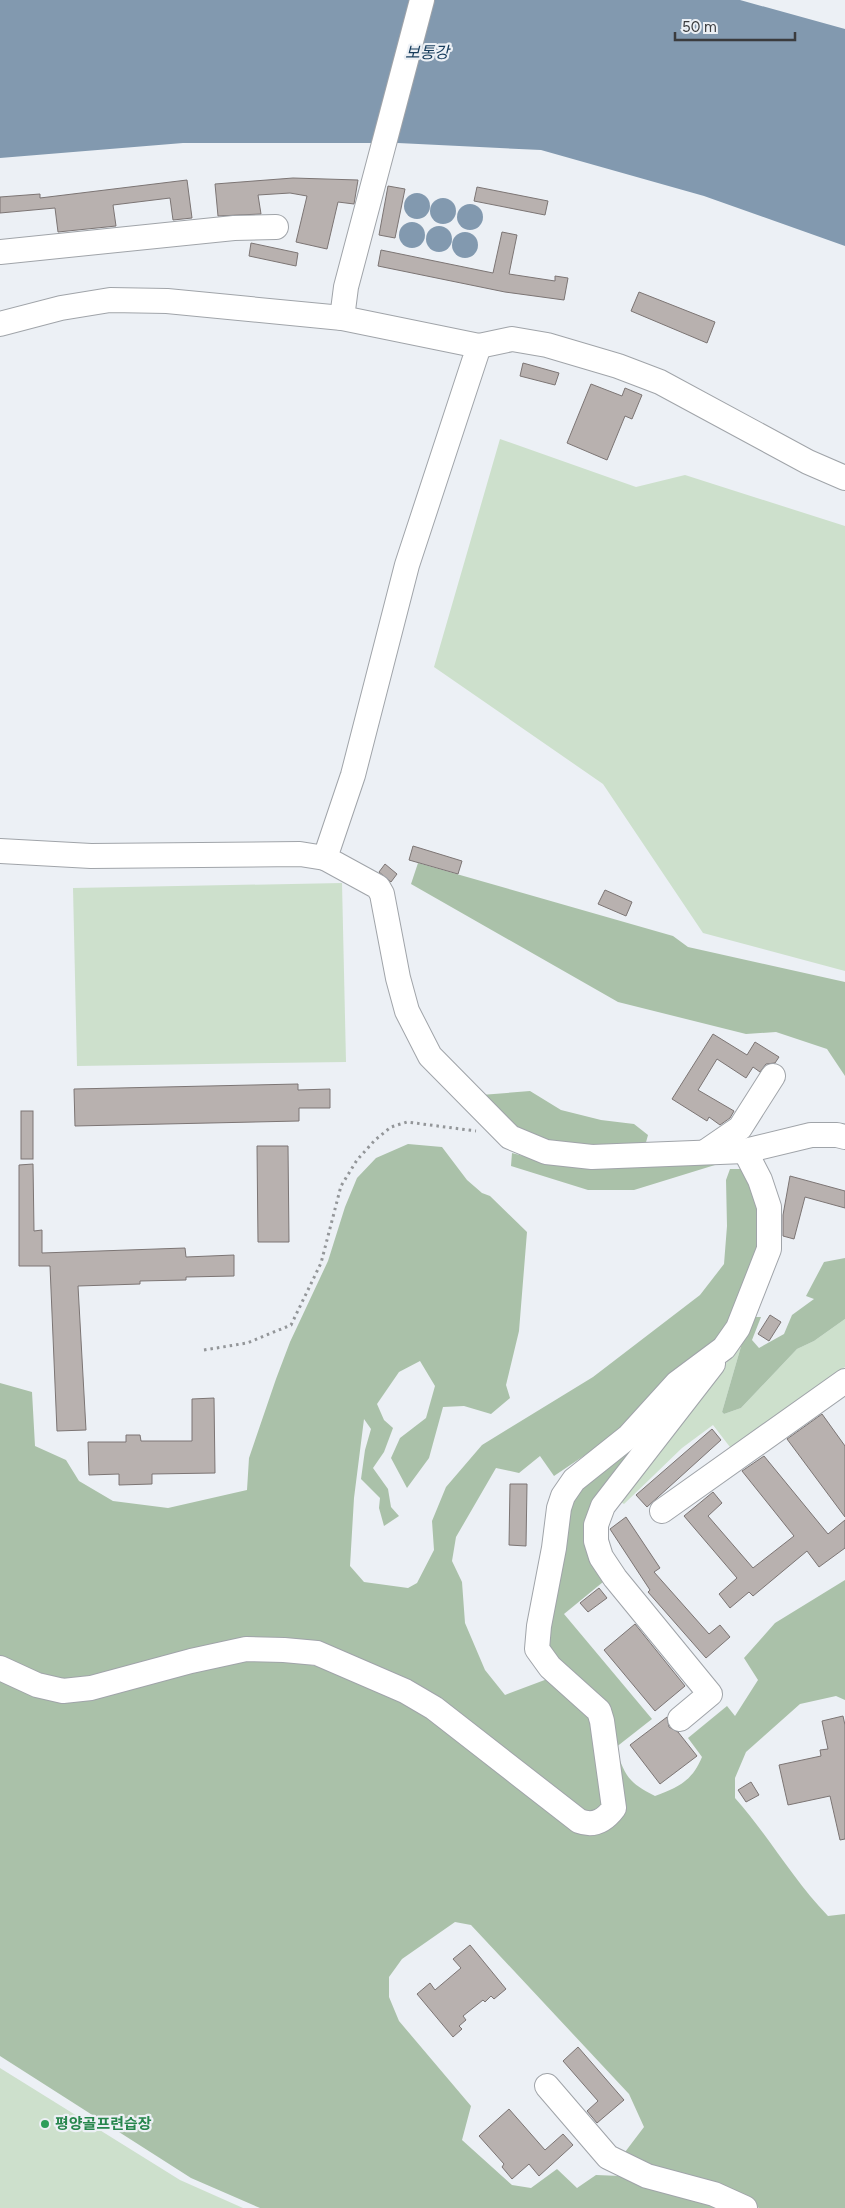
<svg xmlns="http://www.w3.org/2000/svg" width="845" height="2208" font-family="Figtree,'Noto Sans KR',sans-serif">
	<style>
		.green { fill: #cde0cc }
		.forest { fill: #aac1a9 }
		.water { fill: #8299af }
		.building { fill: #b8b1af; stroke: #7c7574 }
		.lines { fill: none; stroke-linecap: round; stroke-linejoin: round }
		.minor-casing { stroke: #a0a4a9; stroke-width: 26 }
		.path { stroke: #939699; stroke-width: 3; stroke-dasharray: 2.5 4; stroke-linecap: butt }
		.minor { stroke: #fff; stroke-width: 24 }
		.leisure-dot { fill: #2e9e5b; stroke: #ecf0f5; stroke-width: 2 }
		.labels { text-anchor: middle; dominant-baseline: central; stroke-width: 4.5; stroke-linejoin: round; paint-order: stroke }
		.leisure-label { font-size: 15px; font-weight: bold; fill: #27864d; stroke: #ecf0f5; text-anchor: start }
		.water-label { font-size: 16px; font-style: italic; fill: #153b5b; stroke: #ecf0f5 }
	</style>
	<rect width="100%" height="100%" fill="#ecf0f5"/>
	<g class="green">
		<polygon points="500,439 636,487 685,475 845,526 845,971 703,933 603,784 434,667"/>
		<polygon points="342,883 346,1062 77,1066 73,888"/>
		<polygon points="845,1319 845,1367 733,1451 713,1425 682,1448 624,1504 618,1500 742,1343 722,1412 724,1414 741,1408 797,1349 814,1341"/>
		<polygon points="0,2068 180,2180 243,2208 0,2208"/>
	</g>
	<g class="forest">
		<polygon points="418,863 673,936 688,947 845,982 845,1076 827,1049 776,1032 746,1034 618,1002 411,884"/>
		<polygon points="530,1091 561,1110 601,1120 634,1124 648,1135 645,1146 590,1148 547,1141 514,1129 481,1095"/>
		<polygon points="408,1144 442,1147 467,1180 482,1193 490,1196 527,1232 519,1331 506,1385 510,1398 491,1414 464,1406 443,1407 429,1458 407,1488 391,1458 400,1438 426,1418 435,1386 420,1361 399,1372 377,1404 384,1420 393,1428 384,1452 373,1468 388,1489 391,1507 399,1516 384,1526 379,1508 380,1498 361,1479 365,1450 371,1429 364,1419 354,1498 350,1566 364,1582 408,1588 417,1583 434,1550 432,1521 446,1487 482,1445 593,1377 700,1295 724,1264 727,1226 726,1180 730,1169 742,1169 764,1208 763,1250 731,1331 635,1416 594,1449 554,1476 540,1456 519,1473 496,1468 456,1537 452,1561 462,1582 465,1623 485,1670 505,1695 550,1678 595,1711 611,1805 597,1820 316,1645 71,1684 36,1676 0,1657 0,1383 32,1392 35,1446 66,1460 79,1481 113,1501 168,1508 247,1490 249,1458 276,1379 290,1342 328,1261 345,1207 357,1178 376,1158"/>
		<polygon points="512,1153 531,1158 708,1162 715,1165 634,1190 588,1190 511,1166"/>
		<polygon points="845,1258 845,1319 814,1341 797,1349 741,1408 724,1414 722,1412 742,1343 752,1317 761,1317 752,1340 759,1348 784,1334 792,1315 814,1299 806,1296 824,1262"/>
		<path d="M656,1410C647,1428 638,1454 627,1469C619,1479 605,1484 597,1494C580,1514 595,1560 603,1582L564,1614L652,1719L615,1748C626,1776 627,1782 655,1796C679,1787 692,1781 702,1757L688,1738L727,1706L735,1716L758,1680L744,1658L775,1623L845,1580V1700L836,1696L800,1704L746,1752L735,1778V1798C768,1835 793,1880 828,1916L845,1914V2208H759L742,2196L622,2156L644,2127L629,2094L471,1925L455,1922L402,1959L389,1977V1997L399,2021L471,2106L462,2140L512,2185L531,2188L557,2169L577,2188L596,2175L621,2176L728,2208H260L191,2178L0,2056V1677L39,1695L249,1657L284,1660L321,1667L404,1699L598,1827L613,1742L546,1645L570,1498Z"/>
	</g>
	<g class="water">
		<polygon points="0,0 740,0 845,29 845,246 704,196 541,150 398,143 183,143 0,158"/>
		<circle cx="417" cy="206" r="13"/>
		<circle cx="443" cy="211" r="13"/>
		<circle cx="470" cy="217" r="13"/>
		<circle cx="412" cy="235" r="13"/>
		<circle cx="439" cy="239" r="13"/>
		<circle cx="465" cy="245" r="13"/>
	</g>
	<g class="building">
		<polygon points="293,178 358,180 354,204 338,202 327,249 296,242 307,196 290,193 258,195 261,214 218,216 215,184"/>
		<polygon points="187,180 192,218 173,220 170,198 113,205 116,226 58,232 55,208 0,213 0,197 40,194 40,198"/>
		<polygon points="388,186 405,189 395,238 379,235"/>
		<polygon points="477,187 548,201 545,215 474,201"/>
		<polygon points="502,232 517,235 509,274 555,281 555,276 568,278 564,300 505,292 378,266 381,250 493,273"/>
		<polygon points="251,243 298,253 296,266 249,256"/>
		<polygon points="639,292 715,322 707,343 631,311"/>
		<polygon points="523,363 559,373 555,385 520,376"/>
		<polygon points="591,384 622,396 625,388 642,395 632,419 625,416 607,460 567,443"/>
		<polygon points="413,846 462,861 458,874 409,860"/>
		<polygon points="385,864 397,874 391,882 379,872"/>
		<polygon points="605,890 632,902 626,916 598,904"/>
		<polygon points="713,1034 747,1055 755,1042 779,1057 775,1063 766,1064 760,1072 753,1067 746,1078 717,1059 698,1090 734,1111 730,1118 720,1125 709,1117 707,1121 672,1099"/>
		<polygon points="298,1084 298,1090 330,1089 330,1108 299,1108 299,1121 75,1126 74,1089"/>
		<rect x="21" y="1111" width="12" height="48"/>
		<polygon points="257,1146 288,1146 289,1242 258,1242"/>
		<polygon points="33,1164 34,1231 42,1230 42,1253 185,1248 186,1257 234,1255 234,1276 186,1277 186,1280 140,1281 140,1284 78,1286 86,1430 57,1431 50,1266 19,1266 19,1165"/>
		<polygon points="790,1176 845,1191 845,1208 805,1197 794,1239 783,1236 783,1215"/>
		<polygon points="770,1315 781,1322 769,1341 758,1334"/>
		<polygon points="214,1398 215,1473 152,1474 152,1484 119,1485 119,1474 89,1475 88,1442 126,1442 126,1435 140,1435 141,1441 192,1441 192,1399"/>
		<polygon points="822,1414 845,1446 845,1517 787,1439"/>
		<polygon points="712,1429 721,1440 647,1507 636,1495"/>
		<polygon points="764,1456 828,1534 845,1520 845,1548 819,1567 807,1551 753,1596 749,1592 730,1608 719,1594 737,1578 684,1516 713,1492 722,1503 708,1516 753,1568 794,1536 742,1471"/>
		<polygon points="510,1484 527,1484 526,1546 509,1545"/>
		<polygon points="626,1517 660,1568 654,1572 709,1634 720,1625 730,1637 706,1658 648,1592 650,1590 610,1529"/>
		<polygon points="599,1588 607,1598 588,1612 580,1603"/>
		<polygon points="635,1624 685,1686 655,1711 604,1650"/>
		<polygon points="843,1716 845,1725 845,1839 840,1840 830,1796 788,1805 779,1765 821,1756 820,1750 828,1749 822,1721"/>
		<polygon points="667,1717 669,1727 678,1732 697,1756 660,1784 630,1745"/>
		<polygon points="751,1782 759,1795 746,1802 738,1790"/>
		<polygon points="470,1945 506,1989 494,1999 491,1996 485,2002 483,2000 463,2016 466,2020 459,2026 462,2029 453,2037 417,1994 430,1983 435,1990 461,1968 453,1959"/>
		<polygon points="578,2047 624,2100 597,2123 587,2111 598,2101 563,2061"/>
		<polygon points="509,2109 545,2150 563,2134 573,2145 539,2176 529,2164 512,2179 502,2167 504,2164 479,2136"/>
	</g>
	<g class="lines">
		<defs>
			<g id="minor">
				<polyline points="422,0 346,287 342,318 479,346 407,565 353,775 325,858 378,887 382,894 398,978 407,1011 430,1056 510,1137 546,1152 592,1157 745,1151 811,1135 837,1135 845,1137"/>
				<polyline points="0,252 234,228 276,227"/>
				<polyline points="0,324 61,308 110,300 167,301 342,318"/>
				<polyline points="479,346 512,339 547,345 618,366 660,382 808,462 845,478"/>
				<polyline points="0,851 91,856 300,854 325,858"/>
				<polyline points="705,1152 740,1128 773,1076"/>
				<polyline points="662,1511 845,1381"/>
				<path d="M0,1668L37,1685L63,1691L91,1688L191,1661L246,1649L284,1650L317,1653L405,1691L434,1708L579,1821C595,1827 605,1820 614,1808L602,1721L599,1711L550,1667L537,1649L539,1626L554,1548L559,1508L563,1496L574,1480L628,1437L677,1383L724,1348L738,1328L769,1249V1207L760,1180L745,1151"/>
				<polyline points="680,1719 710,1694 615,1578 601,1557 596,1541 596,1525 603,1506 713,1364"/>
				<polyline points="547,2086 608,2157 647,2176 714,2194 745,2208"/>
			</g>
		</defs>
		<use href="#minor" class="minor-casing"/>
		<polyline class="path" points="204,1350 247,1343 291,1325 321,1263 341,1186 357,1160 375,1140 391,1127 407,1122 476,1131"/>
		<use href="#minor" class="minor"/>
	</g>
	<circle class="leisure-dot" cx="45" cy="2124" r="5"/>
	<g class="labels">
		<g class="leisure-label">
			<text x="55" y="2124">평양골프련습장</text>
		</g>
		<g class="water-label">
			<text x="427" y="52">보통강</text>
		</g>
	</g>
	<path d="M675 32v8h120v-8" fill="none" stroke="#3a3b3d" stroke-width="2.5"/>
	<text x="682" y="32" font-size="15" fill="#3a3b3d" stroke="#ecf0f5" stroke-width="4" paint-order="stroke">50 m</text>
</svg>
